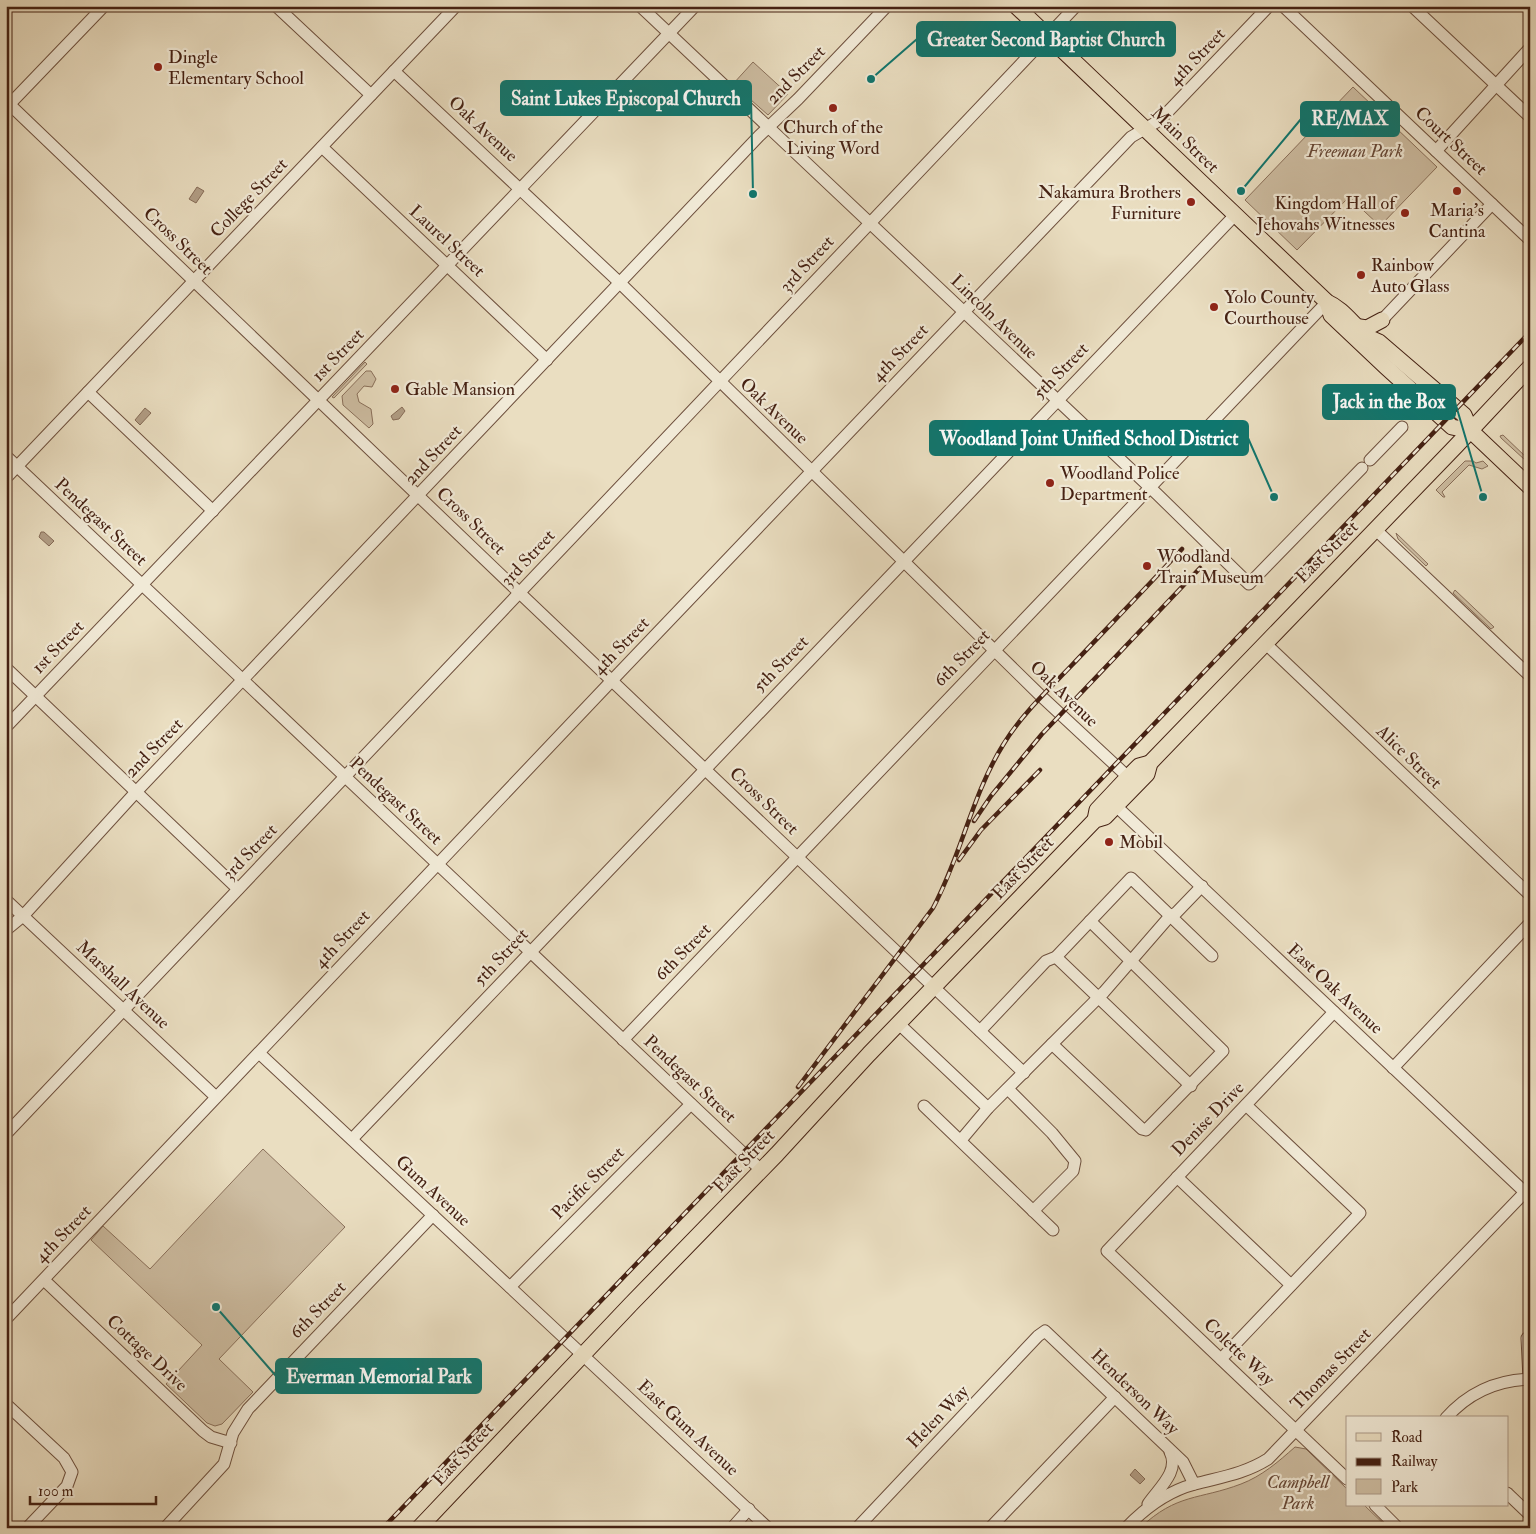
<svg xmlns="http://www.w3.org/2000/svg" width="1536" height="1534" font-family="'IM FELL Double Pica',serif">
	<style>
		.green { fill: #cebea3; stroke: #8a705b }
		.water { fill: #b29e86; stroke: #866c58 }
		.lines { fill: none; stroke-linecap: round; stroke-linejoin: round }
		.minor-casing { stroke: #6e503e; stroke-width: 13 }
		.major-casing { stroke: #452113; stroke-width: 17 }
		.minor { stroke: #f1ead7; stroke-width: 11 }
		.major { stroke: #eadec1; stroke-width: 15 }
		.rail-casing { stroke: #452113; stroke-width: 4.5 }
		.rail { stroke: #f1ead7; stroke-width: 2.5; stroke-dasharray: 8; stroke-linecap: butt }
		.poi-dot { fill: #8f2418; stroke: #f1ead7; stroke-width: 2 }
		.labels { text-anchor: middle; dominant-baseline: central; stroke-width: 4.5; stroke-linejoin: round; paint-order: stroke }
		.poi-label { font-size: 18px; fill: #452113; stroke: #f1ead7; text-anchor: start }
		.street-label { font-size: 18px; fill: #452113; stroke: #f1ead7 }
		.park-label { font-size: 18px; font-style: italic; fill: #674837; stroke: #f1ead7 }
		.leader { fill: none; stroke: #0f766e; stroke-width: 2 }
		.callout-dot { fill: #0f766e; stroke: #f1ead7; stroke-width: 2 }
		.callout { fill: #0f766e; stroke: #0f766e; stroke-width: 2 }
		.callout-label { font-size: 19px; text-anchor: middle; font-weight: bold; fill: #fff }
	</style>
	<rect width="100%" height="100%" fill="#eadec1"/>
	<filter id="stains"><feTurbulence type="fractalNoise" baseFrequency=".004" numOctaves="4"/><feColorMatrix values="0 0 0 0 .2 0 0 0 0 .09 0 0 0 0 .02 0 0 0 .5 -.17"/></filter>
	<radialGradient id="worn" r=".72"><stop offset=".6" stop-color="#630" stop-opacity="0"/><stop offset="1" stop-color="#630" stop-opacity=".3"/></radialGradient>
	<g class="green">
		<polygon points="753,62 788,94 768,115 733,84"/>
		<polygon points="1353,87 1437,167 1380,226 1349,197 1297,250 1245,200"/>
		<polygon points="365,362 367,364 334,398 332,397"/>
		<polygon points="366,371 371,371 376,379 372,387 364,386 357,394 359,402 371,409 373,424 369,428 343,405 342,396"/>
		<polygon points="1503,435 1527,458 1525,460 1501,438 1500,436"/>
		<polygon points="1465,461 1473,461 1476,463 1483,461 1488,466 1482,469 1469,465 1442,492 1445,497 1443,497 1436,490"/>
		<polygon points="1396,533 1428,564 1426,566 1398,539"/>
		<polygon points="1455,590 1494,627 1491,629 1453,593"/>
		<polygon points="263,1149 345,1227 219,1359 253,1392 222,1424 215,1426 207,1423 166,1384 202,1345 91,1240 103,1226 150,1269"/>
		<path d="M1295,1447L1306,1449L1347,1489V1505H1364L1388,1528H1140C1177,1493 1199,1500 1241,1484C1262,1476 1278,1462 1295,1447Z"/>
	</g>
	<g class="water">
		<polygon points="197,187 204,191 196,203 189,199"/>
		<polygon points="402,407 405,411 399,419 393,420 391,416"/>
		<polygon points="145,408 151,413 140,425 135,420"/>
		<polygon points="41,532 44,532 54,541 49,546 39,537"/>
		<polygon points="1135,1469 1145,1479 1140,1484 1130,1475"/>
	</g>
	<g class="lines">
		<defs>
			<g id="minor">
				<polyline points="276,6 371,95"/>
				<polyline points="640,6 1158,495 1249,584 1362,468"/>
				<polyline points="1283,6 1530,240"/>
				<polyline points="1412,6 1530,117"/>
				<polyline points="1529,6 1530,7"/>
				<polyline points="394,71 620,283 1042,697 1128,777"/>
				<polyline points="6,101 526,599 1024,1073"/>
				<polyline points="6,108 104,6"/>
				<polyline points="322,147 547,360"/>
				<polyline points="1436,151 1530,48"/>
				<polyline points="1382,320 1492,204"/>
				<polyline points="88,392 213,511"/>
				<polyline points="6,456 761,1170"/>
				<polyline points="1370,460 1402,427"/>
				<polyline points="6,478 456,6"/>
				<polyline points="1376,530 1530,676"/>
				<polyline points="1265,643 1530,895"/>
				<polyline points="6,668 238,889"/>
				<polyline points="6,727 695,6"/>
				<polyline points="1116,806 1530,1197"/>
				<polyline points="6,900 216,1097"/>
				<polyline points="6,930 23,916 136,792 759,136 798,99 887,6"/>
				<polyline points="1056,957 1191,1086"/>
				<polyline points="1334,1012 1107,1251 1347,1479"/>
				<polyline points="899,1024 988,1108"/>
				<polyline points="980,1031 1046,961 1056,957 1131,878 1212,956"/>
				<polyline points="623,1040 1327,302"/>
				<polyline points="1052,1044 1142,1129 1146,1130 1223,1051 1090,921"/>
				<polyline points="259,1053 768,1528"/>
				<polyline points="1393,1068 1530,923"/>
				<polyline points="1008,1089 1052,1133 1075,1161 1073,1171 1033,1211"/>
				<polyline points="924,1106 1053,1230"/>
				<polyline points="6,1134 1076,6"/>
				<polyline points="352,1139 1236,214"/>
				<polyline points="961,1140 988,1108 1104,992 1170,916 1176,913 1202,886"/>
				<polyline points="1177,1177 1291,1285"/>
				<polyline points="44,1280 203,1431 211,1437 231,1443"/>
				<polyline points="510,1287 691,1104"/>
				<polyline points="6,1319 620,672 1131,137 1160,120 1269,6"/>
				<polyline points="1527,1338 1529,1379"/>
				<polyline points="1221,1359 1360,1213 1246,1105"/>
				<polyline points="6,1404 64,1458 72,1472 67,1486 27,1528"/>
				<path d="M1446,1418C1468,1393 1497,1380 1530,1379"/>
				<polyline points="1507,1493 1530,1515"/>
				<path d="M1148,1504C1159,1488 1180,1471 1170,1452"/>
				<polyline points="1375,1505 1398,1528"/>
				<polyline points="165,1528 224,1464 233,1433 248,1409 433,1215"/>
				<polyline points="732,1528 749,1509"/>
				<polyline points="857,1528 1038,1336 1045,1331 1183,1462 1194,1484"/>
				<polyline points="990,1528 1115,1397"/>
				<path d="M1126,1528C1145,1508 1168,1491 1195,1484C1221,1477 1244,1474 1268,1459L1529,1188"/>
			</g>
			<g id="major">
				<path d="M1016,6L1327,302C1348,311 1359,336 1379,342L1464,415L1471,431L1530,487"/>
				<polyline points="1327,302 1331,315 1386,367 1452,427 1471,431"/>
				<polyline points="1360,327 1367,328 1382,320"/>
				<polyline points="1095,820 1097,810 1128,777 1139,766 1150,763"/>
				<polyline points="419,1528 631,1304 777,1154 869,1054 1095,820 1105,817 1147,774 1150,763 1456,446 1530,367"/>
			</g>
		</defs>
		<use href="#minor" class="minor-casing"/>
		<use href="#major" class="major-casing"/>
		<use href="#minor" class="minor"/>
		<use href="#major" class="major"/>
		<defs>
			<g id="rail">
				<polyline points="974,821 991,796 1042,734 1200,568"/>
				<polyline points="959,860 981,830 1040,770"/>
				<path d="M798,1087L933,908C961,856 972,795 1003,745C1021,715 1048,690 1072,665C1109,626 1146,588 1182,549"/>
				<polyline points="383,1528 1530,332"/>
			</g>
		</defs>
		<use href="#rail" class="rail-casing"/>
		<use href="#rail" class="rail"/>
	</g>
	<g class="poi-dot">
		<circle cx="158" cy="67" r="5"/>
		<circle cx="833" cy="108" r="5"/>
		<circle cx="1457" cy="191" r="5"/>
		<circle cx="1191" cy="202" r="5"/>
		<circle cx="1405" cy="213" r="5"/>
		<circle cx="1361" cy="275" r="5"/>
		<circle cx="1214" cy="307" r="5"/>
		<circle cx="395" cy="389" r="5"/>
		<circle cx="1050" cy="483" r="5"/>
		<circle cx="1147" cy="566" r="5"/>
		<circle cx="1109" cy="842" r="5"/>
	</g>
	<g class="labels">
		<g class="poi-label">
			<text x="168" y="57">Dingle<tspan x="168" dy="21">Elementary School</tspan></text>
			<text x="833" y="127" text-anchor="middle">Church of the<tspan x="833" dy="21">Living Word</tspan></text>
			<text x="1181" y="192" text-anchor="end">Nakamura Brothers<tspan x="1181" dy="21">Furniture</tspan></text>
			<text x="1395" y="203" text-anchor="end">Kingdom Hall of<tspan x="1395" dy="21">Jehovahs Witnesses</tspan></text>
			<text x="1457" y="210" text-anchor="middle">Maria's<tspan x="1457" dy="21">Cantina</tspan></text>
			<text x="1371" y="265">Rainbow<tspan x="1371" dy="21">Auto Glass</tspan></text>
			<text x="1224" y="297">Yolo County<tspan x="1224" dy="21">Courthouse</tspan></text>
			<text x="405" y="389">Gable Mansion</text>
			<text x="1060" y="473">Woodland Police<tspan x="1060" dy="21">Department</tspan></text>
			<text x="1157" y="556">Woodland<tspan x="1157" dy="21">Train Museum</tspan></text>
			<text x="1119" y="842">Mobil</text>
		</g>
		<g class="street-label">
			<text transform="translate(1197 57) rotate(-46)">4th Street</text>
			<text transform="translate(796 75) rotate(-45)">2nd Street</text>
			<text transform="translate(483 129) rotate(43)">Oak Avenue</text>
			<text transform="translate(1185 140) rotate(44)">Main Street</text>
			<text transform="translate(1451 141) rotate(43)">Court Street</text>
			<text transform="translate(249 198) rotate(-46)">College Street</text>
			<text transform="translate(178 241) rotate(44)">Cross Street</text>
			<text transform="translate(447 241) rotate(43)">Laurel Street</text>
			<text transform="translate(807 264) rotate(-47)">3rd Street</text>
			<text transform="translate(994 317) rotate(44)">Lincoln Avenue</text>
			<text transform="translate(900 353) rotate(-46)">4th Street</text>
			<text transform="translate(338 355) rotate(-46)">1st Street</text>
			<text transform="translate(1061 371) rotate(-46)">5th Street</text>
			<text transform="translate(774 411) rotate(44)">Oak Avenue</text>
			<text transform="translate(433 455) rotate(-47)">2nd Street</text>
			<text transform="translate(471 521) rotate(44)">Cross Street</text>
			<text transform="translate(101 522) rotate(43)">Pendegast Street</text>
			<text transform="translate(1327 552) rotate(-45)">East Street</text>
			<text transform="translate(528 558) rotate(-47)">3rd Street</text>
			<text transform="translate(621 646) rotate(-46)">4th Street</text>
			<text transform="translate(58 647) rotate(-46)">1st Street</text>
			<text transform="translate(962 658) rotate(-46)">6th Street</text>
			<text transform="translate(781 664) rotate(-46)">5th Street</text>
			<text transform="translate(1064 694) rotate(44)">Oak Avenue</text>
			<text transform="translate(154 748) rotate(-46)">2nd Street</text>
			<text transform="translate(1409 757) rotate(44)">Alice Street</text>
			<text transform="translate(396 801) rotate(43)">Pendegast Street</text>
			<text transform="translate(764 801) rotate(44)">Cross Street</text>
			<text transform="translate(250 852) rotate(-46)">3rd Street</text>
			<text transform="translate(1023 868) rotate(-46)">East Street</text>
			<text transform="translate(342 939) rotate(-47)">4th Street</text>
			<text transform="translate(683 952) rotate(-46)">6th Street</text>
			<text transform="translate(501 957) rotate(-47)">5th Street</text>
			<text transform="translate(123 985) rotate(43)">Marshall Avenue</text>
			<text transform="translate(1335 989) rotate(43)">East Oak Avenue</text>
			<text transform="translate(690 1079) rotate(43)">Pendegast Street</text>
			<text transform="translate(1208 1119) rotate(-46)">Denise Drive</text>
			<text transform="translate(744 1161) rotate(-46)">East Street</text>
			<text transform="translate(588 1183) rotate(-45)">Pacific Street</text>
			<text transform="translate(433 1191) rotate(43)">Gum Avenue</text>
			<text transform="translate(63 1234) rotate(-46)">4th Street</text>
			<text transform="translate(318 1310) rotate(-46)">6th Street</text>
			<text transform="translate(1239 1352) rotate(43)">Colette Way</text>
			<text transform="translate(147 1353) rotate(43)">Cottage Drive</text>
			<text transform="translate(1331 1369) rotate(-46)">Thomas Street</text>
			<text transform="translate(1135 1392) rotate(44)">Henderson Way</text>
			<text transform="translate(938 1417) rotate(-46)">Helen Way</text>
			<text transform="translate(688 1428) rotate(43)">East Gum Avenue</text>
			<text transform="translate(463 1454) rotate(-47)">East Street</text>
		</g>
		<g class="park-label">
			<text x="1355" y="151">Freeman Park</text>
			<text x="1298" y="1482">Campbell<tspan x="1298" dy="21">Park</tspan></text>
		</g>
	</g>
	<path class="leader" d="M871 79L917 39M753 194L751 98M1241 191L1301 119M1483 497L1455 402M1274 497L1248 438M216 1307L276 1376"/>
	<g class="callout-dot">
		<circle cx="871" cy="79" r="5"/>
		<circle cx="753" cy="194" r="5"/>
		<circle cx="1241" cy="191" r="5"/>
		<circle cx="1483" cy="497" r="5"/>
		<circle cx="1274" cy="497" r="5"/>
		<circle cx="216" cy="1307" r="5"/>
	</g>
	<g class="callout">
		<rect x="917" y="22" width="258" height="34" rx="5"/>
		<rect x="501" y="81" width="250" height="34" rx="5"/>
		<rect x="1301" y="102" width="98" height="34" rx="5"/>
		<rect x="1323" y="385" width="132" height="34" rx="5"/>
		<rect x="930" y="421" width="318" height="34" rx="5"/>
		<rect x="276" y="1359" width="205" height="34" rx="5"/>
	</g>
	<g class="callout-label">
		<text x="1046" y="46">Greater Second Baptist Church</text>
		<text x="626" y="105">Saint Lukes Episcopal Church</text>
		<text x="1350" y="125">RE/MAX</text>
		<text x="1389" y="408">Jack in the Box</text>
		<text x="1089" y="445">Woodland Joint Unified School District</text>
		<text x="379" y="1383">Everman Memorial Park</text>
	</g>
	<rect width="1536" height="1534" fill="none" stroke="#eadec1" stroke-width="25"/>
	<rect x="8" y="8" width="1521" height="1519" fill="none" stroke="#452113" stroke-width="2.5"/>
	<rect x="12" y="12" width="1511" height="1509" fill="none" stroke="#452113"/>
	<rect x="1346" y="1416" width="162" height="90" fill="#f1ead7" stroke="#ac9a89"/>
	<rect x="1356" y="1433" width="25" height="8" fill="#eadec1" stroke="#ac9a89"/>
	<text x="1391" y="1442" font-size="15" fill="#452113">Road</text>
	<rect x="1356" y="1458" width="25" height="8" fill="#452113" stroke="#ac9a89"/>
	<text x="1391" y="1466" font-size="15" fill="#452113">Railway</text>
	<rect x="1356" y="1479" width="25" height="15" fill="#cebea3" stroke="#ac9a89"/>
	<text x="1391" y="1492" font-size="15" fill="#452113">Park</text>
	<path d="M30 1496v8h126v-8" fill="none" stroke="#452113" stroke-width="2.5"/>
	<text x="38" y="1496" font-size="15" fill="#452113" stroke="#f1ead7" stroke-width="4" paint-order="stroke">100 m</text>
	<rect width="100%" height="100%" filter="url(#stains)"/>
	<rect width="100%" height="100%" fill="url(#worn)"/>
</svg>
